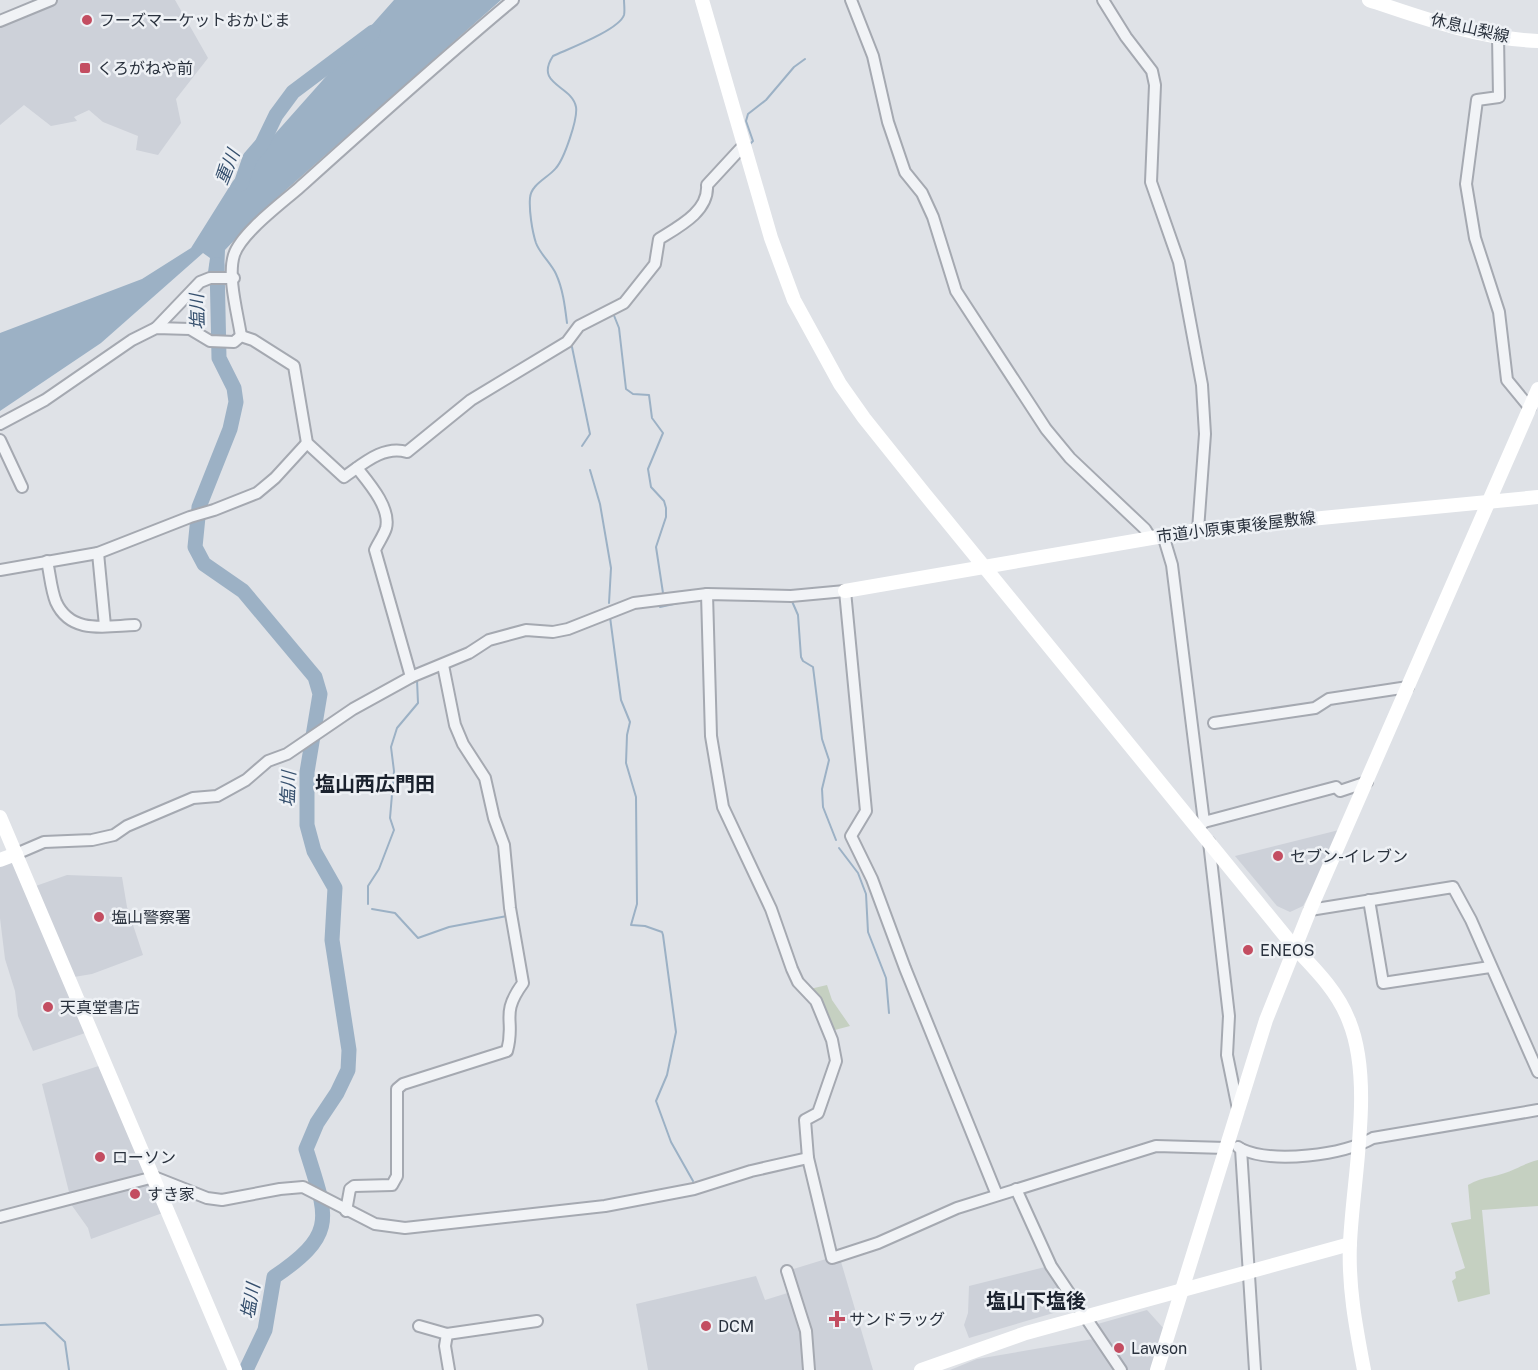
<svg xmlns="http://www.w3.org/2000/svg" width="1538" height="1370" font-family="'Public Sans','Noto Sans JP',sans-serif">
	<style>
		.built { fill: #cdd1d9 }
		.green { fill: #c5d0c1 }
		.water { fill: #9cb1c5 }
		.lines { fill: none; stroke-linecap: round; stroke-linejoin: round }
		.stream { stroke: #9cb1c5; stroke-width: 2 }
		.river { stroke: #9cb1c5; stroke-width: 15 }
		.street-casing { stroke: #a5a9b1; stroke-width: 14 }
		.street { stroke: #f1f3f6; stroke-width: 10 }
		.secondary { stroke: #fff; stroke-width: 14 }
		.poi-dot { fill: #c34d61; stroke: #eef1f5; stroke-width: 2 }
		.labels { text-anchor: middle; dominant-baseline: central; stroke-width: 5; stroke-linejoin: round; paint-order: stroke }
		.poi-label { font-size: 16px; fill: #29313d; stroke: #eef1f5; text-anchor: start }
		.street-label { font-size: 16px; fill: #29313d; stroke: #eef1f5 }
		.water-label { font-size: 18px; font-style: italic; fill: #36506e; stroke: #eef1f5 }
		.quarter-label { font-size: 20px; font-weight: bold; fill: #1b222e; stroke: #eef1f5 }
	</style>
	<rect width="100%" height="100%" fill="#dfe2e7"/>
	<g class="built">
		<polygon points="51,0 175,0 208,58 176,99 181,123 158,155 136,150 138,136 103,122 89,110 74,117 77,121 51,126 24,105 0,125 0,21"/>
		<polygon points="1339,830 1322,871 1303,906 1290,912 1277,906 1235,856"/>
		<polygon points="16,854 30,888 67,875 122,877 127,907 143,955 92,974 68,978 91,1031 33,1051 18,1016 15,991 5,959 0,918 0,860"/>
		<polygon points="105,1064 168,1211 91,1239 88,1228 68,1200 69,1192 42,1084"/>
		<polygon points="839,1255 873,1370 648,1370 636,1304 756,1276 765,1300 794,1291 787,1271"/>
		<polygon points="1049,1266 1074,1307 969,1338 964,1325 968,1313 969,1286"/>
		<polygon points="1147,1310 1165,1330 1152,1370 1126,1370 1094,1325"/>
		<polygon points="1093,1339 1116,1370 950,1370 977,1359"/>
	</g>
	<g class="green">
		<polygon points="827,985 832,1000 850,1026 831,1031 810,989"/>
		<path d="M1538,1160V1206L1482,1210L1490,1294L1458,1302L1452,1281L1456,1278L1455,1272L1465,1268L1451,1223L1471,1219L1468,1185C1483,1176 1500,1177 1515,1169C1524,1165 1529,1162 1538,1160Z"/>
	</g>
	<polygon class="water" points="394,0 501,0 261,212 225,250 224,273 208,272 210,258 203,253 101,343 0,411 0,333 142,279 191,248 233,181"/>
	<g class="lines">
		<g class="stream">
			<polyline points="750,144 753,141 746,121 748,114 766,100 794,67 805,59"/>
			<polyline points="708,205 711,193"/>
			<polyline points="613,313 619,328 626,389 633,394 649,395 652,418 663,433 648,469 651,487 664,501 666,508 666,517 656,547 663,593"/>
			<path d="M567,323C565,307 563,289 556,274C551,263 540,254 536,243C532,231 529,210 530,198C531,184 548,178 556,168C564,159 578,119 576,107C572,85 534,85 553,56C568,49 619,30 624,15C625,11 624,4 624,0"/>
			<polyline points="572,347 590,434 582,446"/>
			<polyline points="590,470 600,504 611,568 609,603"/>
			<polyline points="791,599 798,615 801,657 803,661 813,667 822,739 829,760 822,789 823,807 836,840"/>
			<polyline points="660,607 683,602"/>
			<polyline points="610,617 621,700 630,722 627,735 626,763 636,797 637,904 631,925 645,926 662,932 663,935 676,1032 667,1075 656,1101 671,1142 693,1181"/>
			<polyline points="839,848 858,873 866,894 868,932 886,978 889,1013"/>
			<polyline points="368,904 368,886 379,869 394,830 390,818 394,771 391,747 397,728 418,703 417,680"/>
			<polyline points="372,909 395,913 418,938 449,927 507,916"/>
			<polyline points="0,1325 45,1323 65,1342 69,1370"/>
		</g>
		<g class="river">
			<polyline points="241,184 250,158 262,144 276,115 293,92 373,32"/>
			<path d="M217,265L219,358L234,388L236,402L230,429L199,507L195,547L204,564L243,591L315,677L320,694L307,772V825L314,851L335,888L332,940L349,1050L348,1070L337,1093L317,1123L306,1149C327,1217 339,1233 274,1277L265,1330L246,1370"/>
		</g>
		<defs>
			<g id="street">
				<polyline points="851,0 873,56 888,122 905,172 922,193 933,217 956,291 1046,429 1070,458 1145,529 1150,537"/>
				<polyline points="1103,0 1126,37 1152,71 1155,85 1151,182 1179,262 1202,385 1205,434 1198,530"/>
				<polyline points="0,21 51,0"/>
				<polyline points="1498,36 1499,97 1477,100 1466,184 1475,238 1499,312 1507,380 1530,408"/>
				<polyline points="156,328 200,282 210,278 234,278"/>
				<path d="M241,336C238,315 227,277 234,255C241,233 282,203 300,187C370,124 441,60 513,0"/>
				<path d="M0,424L45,400L132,340L156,328L190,329L210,341L234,342L241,336L253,340L294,366L307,443L344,477C363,464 383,445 407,452L471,400L567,342L579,326L624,303L655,264L659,239C680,226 709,211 707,185L743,146"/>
				<polyline points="0,440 22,487"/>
				<path d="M357,468C369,483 391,508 386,528C384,535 378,543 375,550L411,677"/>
				<polyline points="1163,535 1172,565 1204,822 1198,828"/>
				<polyline points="98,553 105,626"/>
				<path d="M47,561C50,574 51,590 56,602C71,635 106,626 135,625"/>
				<polyline points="0,570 98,553 190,517 214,510 257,493 275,478 307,443"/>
				<polyline points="707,594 711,736 723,807 771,909 792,969 798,982 816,1001 832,1040 836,1061 818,1113 805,1120 808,1158 832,1258 878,1243 957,1208 1156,1146 1226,1148"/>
				<polyline points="1214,723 1315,708 1329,699 1408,687"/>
				<polyline points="1204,822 1336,787 1340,791 1367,782"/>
				<polyline points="1209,842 1229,1016 1227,1055 1238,1109"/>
				<polyline points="16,854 44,842 92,840 114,835 127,826 193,798 217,796 246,780 268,761 287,754 353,709 411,677 469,653 489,640 526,630 553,632 568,629 634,603 707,594 791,596 845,591 866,811 851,836 872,879 905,968 997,1195"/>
				<polyline points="1369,900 1383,983 1490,967"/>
				<polyline points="1310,910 1453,887 1471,920 1538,1072"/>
				<polyline points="1238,1147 1241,1149 1255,1370"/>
				<path d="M1241,1149C1274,1164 1343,1155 1373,1138L1538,1110"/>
				<polyline points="1016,1189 1051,1266 1121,1370"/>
				<path d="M346,1211L350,1189L354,1186L392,1185L397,1176V1089L403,1084L507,1051C516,1019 499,1016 523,983L510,908L504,845L494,818L485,778L463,744L455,725L443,665"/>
				<polyline points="0,1217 154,1177 207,1198 222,1200 280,1189 303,1187 375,1224 405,1228 605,1206 694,1189 751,1171 808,1158"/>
				<polyline points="787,1271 806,1331 809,1370"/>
				<polyline points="419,1326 447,1334 537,1321"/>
				<polyline points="447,1334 445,1346 449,1370"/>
			</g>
		</defs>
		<use href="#street" class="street-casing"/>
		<use href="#street" class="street"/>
		<g class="secondary">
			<path d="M702,0L771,238L794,300L840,384L864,418L924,493L1295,948C1316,970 1338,992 1349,1021C1374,1082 1353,1177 1350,1243C1348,1287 1356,1328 1364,1370"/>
			<path d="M1369,0C1422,18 1481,39 1538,41"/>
			<polyline points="845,591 1198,530 1538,497"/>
			<polyline points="0,817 235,1370"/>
			<polyline points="0,860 16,854"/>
			<polyline points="921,1370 1026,1333 1350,1244"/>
			<polyline points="1157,1370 1266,1020 1310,910 1538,389"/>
		</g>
	</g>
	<g class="poi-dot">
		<circle cx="87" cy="20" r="6"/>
		<rect x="79" y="62" width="12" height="12" rx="3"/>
		<circle cx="1278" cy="856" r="6"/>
		<circle cx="99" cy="917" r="6"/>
		<circle cx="1248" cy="950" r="6"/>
		<circle cx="48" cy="1007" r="6"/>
		<circle cx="100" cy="1157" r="6"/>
		<circle cx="135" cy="1194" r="6"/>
		<path d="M834 1310h6v6h6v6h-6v6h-6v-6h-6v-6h6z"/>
		<circle cx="706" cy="1326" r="6"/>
		<circle cx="1119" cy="1348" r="6"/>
	</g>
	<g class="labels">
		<g class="poi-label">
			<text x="99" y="20">フーズマーケットおかじま</text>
			<text x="97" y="68">くろがねや前</text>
			<text x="1290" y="856">セブン-イレブン</text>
			<text x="111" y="917">塩山警察署</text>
			<text x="1260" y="950">ENEOS</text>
			<text x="60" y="1007">天真堂書店</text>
			<text x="112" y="1157">ローソン</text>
			<text x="147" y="1194">すき家</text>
			<text x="849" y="1319">サンドラッグ</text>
			<text x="718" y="1326">DCM</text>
			<text x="1131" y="1348">Lawson</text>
		</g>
		<g class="street-label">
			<text transform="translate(1470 28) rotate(13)">休息山梨線</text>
			<text transform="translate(1236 527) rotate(-7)">市道小原東東後屋敷線</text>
		</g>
		<g class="water-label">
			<text transform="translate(227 167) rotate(-68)">重川</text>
			<text transform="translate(197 312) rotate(-92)">塩川</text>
			<text transform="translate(288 789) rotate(-88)">塩川</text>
			<text transform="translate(250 1301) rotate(-80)">塩川</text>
		</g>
		<g class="quarter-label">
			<text x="375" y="784">塩山西広門田</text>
			<text x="1036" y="1301">塩山下塩後</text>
		</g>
	</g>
</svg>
